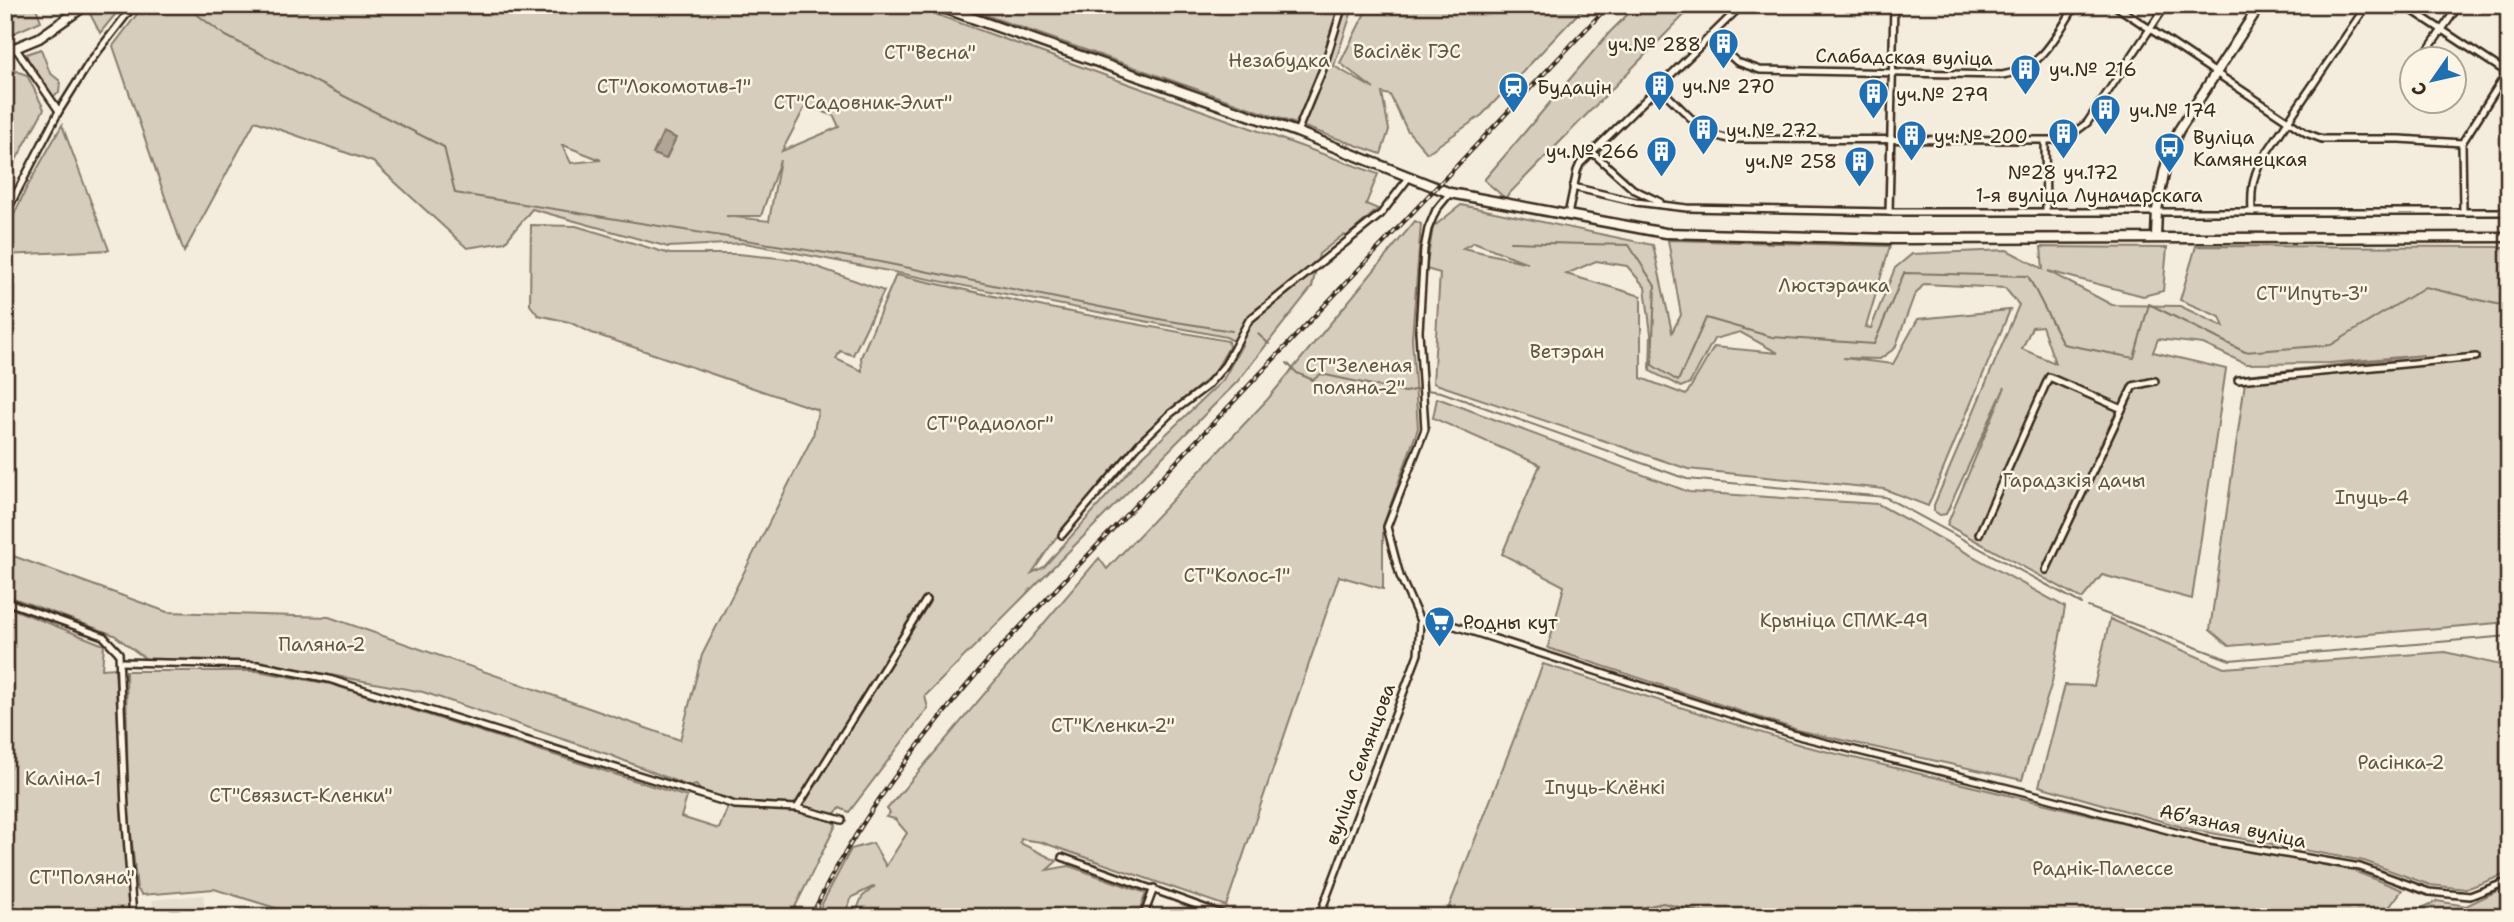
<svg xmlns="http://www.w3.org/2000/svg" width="2514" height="922" font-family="'Shantell Sans',sans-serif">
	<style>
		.built { fill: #e5ddce }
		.green { fill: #d6cdbd; stroke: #887c6e; stroke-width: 2; fill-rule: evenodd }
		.water { fill: #b0a596; stroke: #817466; stroke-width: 2 }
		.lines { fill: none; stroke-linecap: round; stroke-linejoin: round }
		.stream { stroke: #817466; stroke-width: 2 }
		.street-casing { stroke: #3b2a1e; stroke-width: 10 }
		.secondary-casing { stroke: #3b2a1e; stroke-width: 13 }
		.street { stroke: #fcf5e5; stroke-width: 5 }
		.secondary { stroke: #fcf5e5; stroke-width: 8 }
		.rail-casing { stroke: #3b2a1e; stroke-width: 4.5 }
		.rail { stroke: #fcf5e5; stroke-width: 2; stroke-dasharray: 5; stroke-linecap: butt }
		.labels { text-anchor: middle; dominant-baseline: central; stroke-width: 5; stroke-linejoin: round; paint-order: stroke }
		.poi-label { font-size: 19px; fill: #3b2a1e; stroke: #fcf5e5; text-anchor: start }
		.park-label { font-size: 19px; fill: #625346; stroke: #fcf5e5 }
		.street-label { font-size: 19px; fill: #3b2a1e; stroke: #fcf5e5 }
	</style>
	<rect width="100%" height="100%" fill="#f4eddd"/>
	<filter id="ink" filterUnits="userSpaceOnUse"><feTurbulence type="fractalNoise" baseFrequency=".0143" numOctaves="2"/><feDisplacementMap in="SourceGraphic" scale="14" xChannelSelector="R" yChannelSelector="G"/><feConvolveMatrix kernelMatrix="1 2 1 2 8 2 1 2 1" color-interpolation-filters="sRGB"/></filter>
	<g filter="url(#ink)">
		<polygon class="built" points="203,895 206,917 154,917 152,900"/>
		<g class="green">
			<polygon points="5,5 35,5 41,21 5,37"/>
			<polygon points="97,5 123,5 100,33 88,10"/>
			<path d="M144,5H910L1378,174L1366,204L1378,209L1347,236L1343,235L1319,254L1312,287L1237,382L925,696L928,708L849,812L840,808L829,819L836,825L790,917H305L214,889L142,895L137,889L128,806L126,671H257L330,684L687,797L681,817L719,829L731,799L701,791L696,785L690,787L610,755L423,692L260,662L146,659L114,635L5,595V553L167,612L329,617L680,740L702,655L813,436L818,410L592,333L569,322L538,315L530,305L531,225L576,226L670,254H738L798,260L884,291L853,355L840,351L836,359L862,371L861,357L896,275L1044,307L1228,341L1229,347L1214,373L1139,438L1055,539L1032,573L1044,567L1137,462L1223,380L1242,345L1226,337L745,243L668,247L532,209L505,242L467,248L373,162L255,121L184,252L113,46ZM806,105L834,116L839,127L782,151ZM562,145H563L601,160L571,163ZM780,160L769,221L726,216H761Z"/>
			<polygon points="957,5 1354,5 1334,66 1374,89 1340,63 1369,5 1586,5 1482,115 1427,153 1407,130 1390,95 1382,93 1389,130 1381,154"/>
			<polygon points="1637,5 1694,5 1505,198 1484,180 1609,33"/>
			<polygon points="41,49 50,73 60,81 59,93 52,97 33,72 26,54"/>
			<polygon points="5,67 27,75 44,109 5,180 5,161 12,149 5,139"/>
			<polygon points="62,125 109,250 5,255 5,234 26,189"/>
			<path d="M1461,205L1653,245L1672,332L1681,315L1668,240L1890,246L1866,327L1871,328L1895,268L1912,254L2007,250L2043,269L2041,247L2167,248L2163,291L2143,296L2048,271L2112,305L2180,306L2224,327L2220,317L2180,300L2196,246L2509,247V622L2229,646L2210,630L2246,375L2424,355L2330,363L2246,364L2203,344L2158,339L2153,352L2226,369L2192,599L2102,575L2082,599L1947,525L2005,387L1946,514L1940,515L1934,511V505L2019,305L2005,288L1924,284L1914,296L1895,348L1880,359L1843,358L1893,364L1918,319L2010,310L1928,506L1884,489L1688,469L1433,383L1440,273L1426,269L1433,227ZM1474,242L1528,263L1463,248ZM1596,261L1627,266L1645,287L1651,334L1650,371L1681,387L1690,383L1714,339L1740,332L1778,353L1714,347L1686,395L1641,378V296L1566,274ZM2042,326L2055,363L2022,349L2032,327Z"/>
			<polygon points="1415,221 1421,224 1412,338 1418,428 1383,526 1383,589 1339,576 1226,906 1041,842 1021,839 1020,843 1057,861 1047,870 1069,866 1146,893 1137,917 854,917 862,897 875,886 852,897 843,917 815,917 851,849 873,843 886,866 907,833 895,819 886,817 890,813 887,809 1099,558 1107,569 1267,400"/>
			<polygon points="1437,398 1689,492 1878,504 2065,607 2052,682 2022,780 1801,731 1548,648 1564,586 1502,554 1540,465 1433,418"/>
			<polygon points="5,606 104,645 102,669 115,668 129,917 5,917"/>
			<polygon points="2110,619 2224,668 2445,652 2509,667 2509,873 2466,889 2430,885 2364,861 2189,829 2039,786 2065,685 2094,686"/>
			<polygon points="1543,664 1804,746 2158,831 2354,871 2402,890 2382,917 1445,917"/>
			<polygon points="2509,885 2509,917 2402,917 2437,901 2466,906"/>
		</g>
		<polygon class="water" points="663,132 676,138 666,159 653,154"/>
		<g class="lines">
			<g class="stream">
				<polyline points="184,5 226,36 444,147 455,193 875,261 1164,320 1232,331"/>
				<polyline points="1510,242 1629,245 1655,286 1652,365 1678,381 1706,318 1772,337 1874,344 1904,273 2028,276 2063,344 2134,358 2149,304 2245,352 2331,345 2425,287 2509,307"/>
				<polyline points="1258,334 1269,344"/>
				<polyline points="1287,363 1297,373 1313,380 1321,374 1405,392 1419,389 1441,392 1687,479 1885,497 2082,604"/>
				<polyline points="2088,607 2230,660 2509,636"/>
				<polyline points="1600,917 1663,903 1719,917"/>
			</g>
			<defs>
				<g id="street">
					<polyline points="2114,5 2306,133 2322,139 2400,139 2462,143"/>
					<polyline points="2404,5 2509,74"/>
					<path d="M1709,37L1737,62L1760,70L2002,75C2043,69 2055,37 2076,5"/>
					<polyline points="16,49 59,111"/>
					<polyline points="2421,60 2459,5"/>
					<polyline points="1659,87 1705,132 1728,139 2055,140 2071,135 2087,123 2166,5"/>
					<polyline points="1297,132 1323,69 1343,5"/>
					<polyline points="2045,141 2046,211"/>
					<polyline points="1593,153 1633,189 1660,202"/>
					<polyline points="1573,187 1636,202 1687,208 1889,212 2509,212"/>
					<polyline points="2463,211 2462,143 2509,69"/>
					<polyline points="1889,212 1894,5"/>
					<path d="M2252,212C2251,193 2252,178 2261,161L2367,5"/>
					<polyline points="5,215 59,111 89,63 134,5"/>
					<polyline points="1568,215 1577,171 1580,164 1742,5"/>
					<polyline points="2238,380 2476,357"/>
					<polyline points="1979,534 2049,377 2122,409"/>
					<polyline points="1062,535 1139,444 1170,414 1207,386 1225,365 1249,320 1381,214 1410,176"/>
					<polyline points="2046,570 2133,386 2155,381"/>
					<polyline points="5,601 103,636 119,653 125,809 133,917"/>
					<polyline points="1420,621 1430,618 1802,737 2036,795 2205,840 2360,867 2429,892 2470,896 2509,881"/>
					<polyline points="120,662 258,665 329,679 735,805 797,808 842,820"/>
					<polyline points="797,808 926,600"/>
					<polyline points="1062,857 1230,917"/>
					<polyline points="1143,917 1154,888"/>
					<polyline points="1319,917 1418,654 1420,621 1400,576 1387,527 1425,429 1419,331 1424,249 1428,229 1436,210 1450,193"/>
				</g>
				<g id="secondary">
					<polyline points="935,5 1297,132 1450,193 1665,233 1894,239 2509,237"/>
					<polyline points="5,52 39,38 86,5"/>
					<polyline points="2156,237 2157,210 2164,173 2169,153 2179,130 2260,5"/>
				</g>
			</defs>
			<use href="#street" class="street-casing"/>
			<use href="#secondary" class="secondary-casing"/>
			<use href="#street" class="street"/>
			<use href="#secondary" class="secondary"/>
			<defs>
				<path id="rail" d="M811,917C856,822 917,743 985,664L1609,5"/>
			</defs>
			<use href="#rail" class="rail-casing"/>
			<use href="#rail" class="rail"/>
		</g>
	</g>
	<defs>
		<symbol id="building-pin" viewBox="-11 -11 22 30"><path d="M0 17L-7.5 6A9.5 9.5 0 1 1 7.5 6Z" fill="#1f6fb2" stroke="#fcf5e5"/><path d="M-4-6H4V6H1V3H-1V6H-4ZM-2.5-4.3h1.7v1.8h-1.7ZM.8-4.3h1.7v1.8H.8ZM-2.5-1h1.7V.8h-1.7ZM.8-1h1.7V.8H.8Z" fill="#fff"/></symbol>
		<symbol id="station-pin" viewBox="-11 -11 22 30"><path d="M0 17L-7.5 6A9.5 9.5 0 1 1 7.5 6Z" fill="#1f6fb2" stroke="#fcf5e5"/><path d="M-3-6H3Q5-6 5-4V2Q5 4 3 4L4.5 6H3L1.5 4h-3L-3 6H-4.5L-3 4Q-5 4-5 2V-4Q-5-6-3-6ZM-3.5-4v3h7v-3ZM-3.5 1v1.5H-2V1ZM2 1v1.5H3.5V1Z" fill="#fff"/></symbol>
		<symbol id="bus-pin" viewBox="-11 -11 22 30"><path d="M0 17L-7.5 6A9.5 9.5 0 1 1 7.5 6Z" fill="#1f6fb2" stroke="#fcf5e5"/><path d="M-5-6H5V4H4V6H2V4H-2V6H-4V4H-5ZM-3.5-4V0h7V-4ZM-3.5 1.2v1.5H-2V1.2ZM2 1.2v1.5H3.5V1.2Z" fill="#fff"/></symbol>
		<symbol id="supermarket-pin" viewBox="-11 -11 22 30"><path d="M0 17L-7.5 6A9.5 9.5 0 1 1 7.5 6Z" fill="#1f6fb2" stroke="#fcf5e5"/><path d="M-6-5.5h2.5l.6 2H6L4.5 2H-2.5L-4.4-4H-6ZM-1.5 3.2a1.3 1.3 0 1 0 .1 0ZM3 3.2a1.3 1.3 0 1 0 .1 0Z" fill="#fff"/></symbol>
	</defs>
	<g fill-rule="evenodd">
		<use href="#building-pin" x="1706" y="26" width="35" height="47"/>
		<use href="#building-pin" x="2008" y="52" width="35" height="47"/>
		<use href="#building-pin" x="1642" y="68" width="35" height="47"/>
		<use href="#station-pin" x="1496" y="70" width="35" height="47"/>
		<use href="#building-pin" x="1856" y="76" width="35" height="47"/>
		<use href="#building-pin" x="2088" y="92" width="35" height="47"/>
		<use href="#building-pin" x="1686" y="112" width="35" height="47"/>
		<use href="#building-pin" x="2046" y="116" width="35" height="47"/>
		<use href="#building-pin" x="1894" y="118" width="35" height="47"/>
		<use href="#bus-pin" x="2152" y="130" width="35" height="47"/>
		<use href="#building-pin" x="1644" y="134" width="35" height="47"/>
		<use href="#building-pin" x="1842" y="144" width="35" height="47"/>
		<use href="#supermarket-pin" x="1422" y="604" width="35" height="47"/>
	</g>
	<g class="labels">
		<g class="poi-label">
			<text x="1701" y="44" text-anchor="end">уч.№ 288</text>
			<text x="2049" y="69">уч.№ 216</text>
			<text x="1682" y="86">уч.№ 270</text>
			<text x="1537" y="87">Будацін</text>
			<text x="1896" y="94">уч.№ 279</text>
			<text x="2129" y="110">уч.№ 174</text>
			<text x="1726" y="130">уч.№ 272</text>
			<text x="1934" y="136">уч.№ 200</text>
			<text x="2193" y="137">Вуліца<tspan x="2193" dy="22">Камянецкая</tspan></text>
			<text x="1639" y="151" text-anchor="end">уч.№ 266</text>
			<text x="1837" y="161" text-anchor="end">уч.№ 258</text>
			<text x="2063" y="172" text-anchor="middle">№28 уч.172</text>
			<text x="1463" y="622">Родны кут</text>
		</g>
		<g class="park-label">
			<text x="1407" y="51">Васілёк ГЭС</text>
			<text x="930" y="52">СТ"Весна"</text>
			<text x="1279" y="60">Незабудка</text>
			<text x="674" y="86">СТ"Локомотив-1"</text>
			<text x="863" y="102">СТ"Садовник-Элит"</text>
			<text x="1834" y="285">Люстэрачка</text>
			<text x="2312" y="293">СТ"Ипуть-3"</text>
			<text x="1567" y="351">Ветэран</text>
			<text x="1359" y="365">СТ"Зеленая<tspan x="1359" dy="22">поляна-2"</tspan></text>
			<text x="990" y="423">СТ"Радиолог"</text>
			<text x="2074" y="480">Гарадзкія дачы</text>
			<text x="2372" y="497">Іпуць-4</text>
			<text x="1237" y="575">СТ"Колос-1"</text>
			<text x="1844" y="620">Крыніца СПМК-49</text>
			<text x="322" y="644">Паляна-2</text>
			<text x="1113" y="725">СТ"Кленки-2"</text>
			<text x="2401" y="762">Расінка-2</text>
			<text x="63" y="778">Каліна-1</text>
			<text x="1605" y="787">Іпуць-Клёнкі</text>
			<text x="301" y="795">СТ"Связист-Кленки"</text>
			<text x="2103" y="868">Раднік-Палессе</text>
			<text x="82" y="877">СТ"Поляна"</text>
		</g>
		<g class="street-label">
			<text transform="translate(1904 57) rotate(1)">Слабадская вуліца</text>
			<text x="2089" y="195">1-я вуліца Луначарскага</text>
			<text transform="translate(1360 764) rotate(-70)">вуліца Семянцова</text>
			<text transform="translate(2233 826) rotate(12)">Абʼязная вуліца</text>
		</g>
	</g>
	<rect width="2514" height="922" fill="none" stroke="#fcf5e5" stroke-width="28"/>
	<rect x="14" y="14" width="2486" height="894" fill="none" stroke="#3b2a1e" stroke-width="2.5" filter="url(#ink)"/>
	<g transform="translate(2433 80) rotate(236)"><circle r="33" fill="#fcf5e5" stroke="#afa495" stroke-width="2"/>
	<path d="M0-5L12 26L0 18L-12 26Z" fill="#1f6fb2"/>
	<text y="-10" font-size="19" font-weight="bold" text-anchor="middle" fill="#3b2a1e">С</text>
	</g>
</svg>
